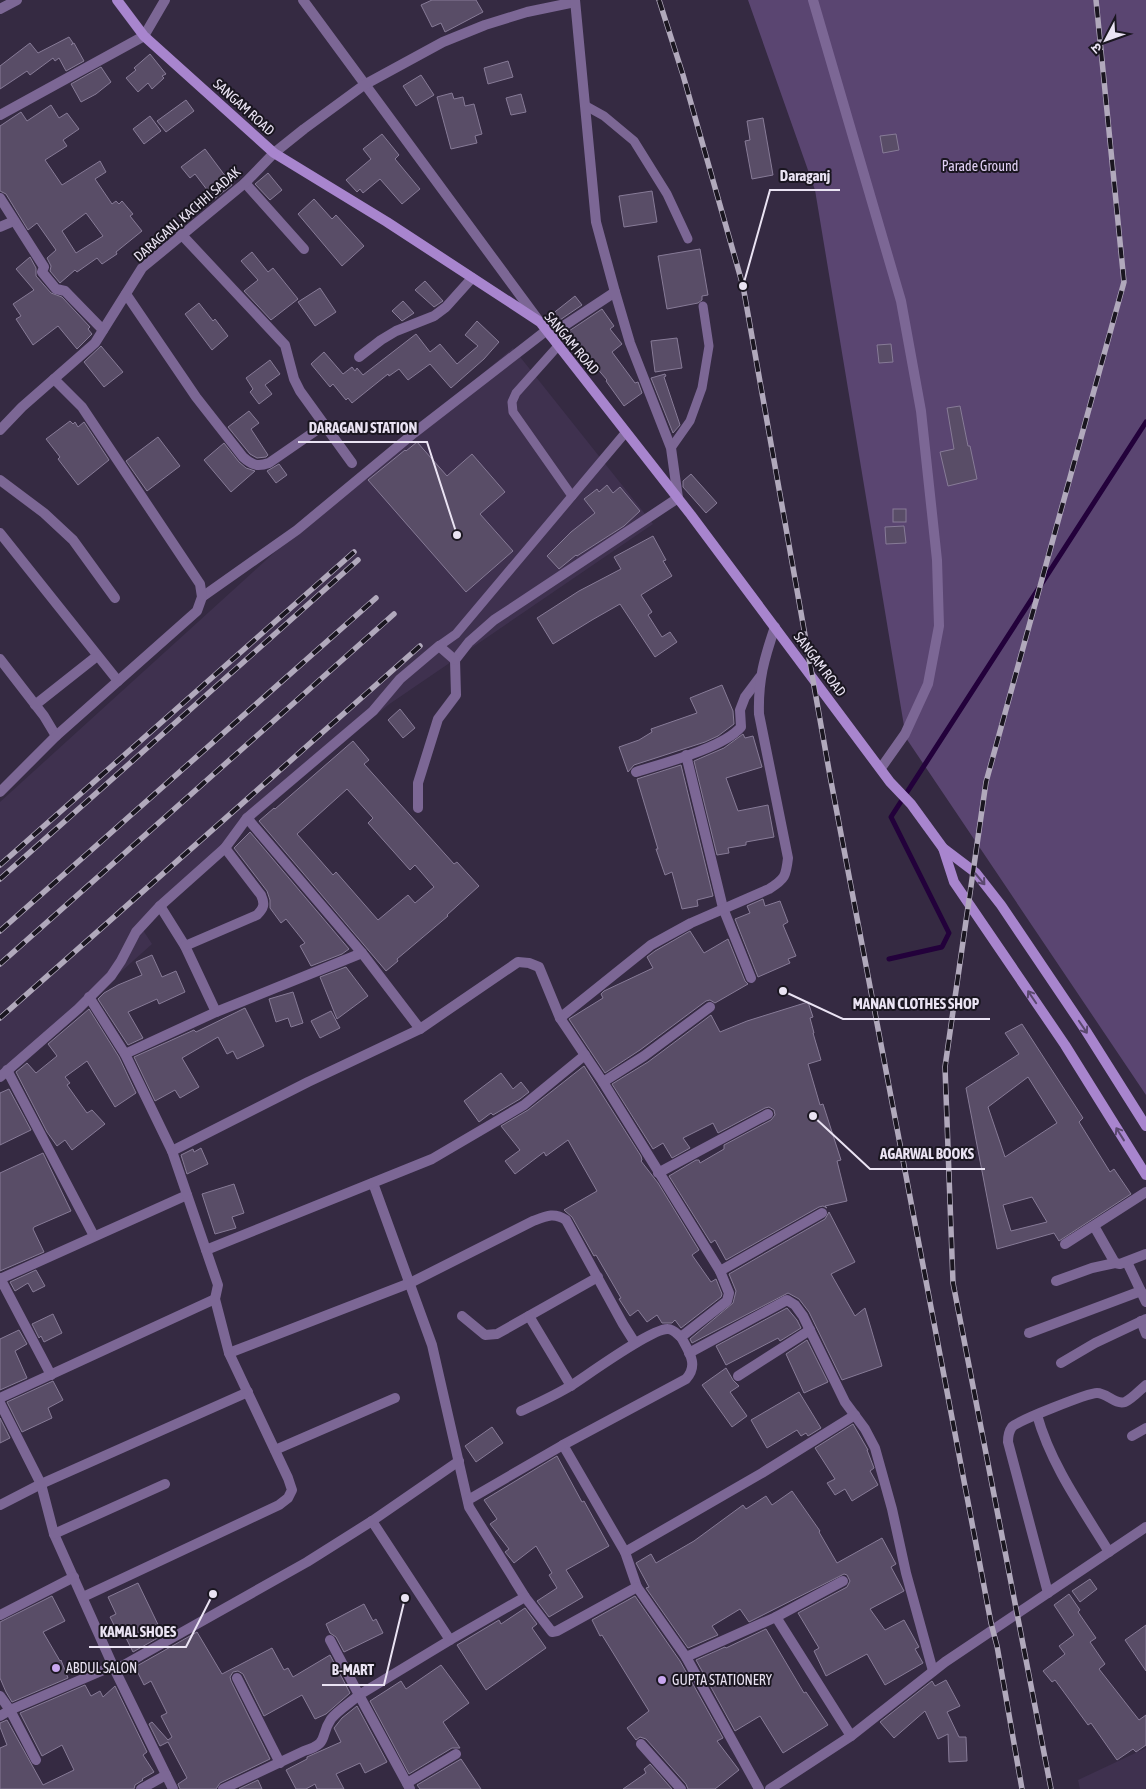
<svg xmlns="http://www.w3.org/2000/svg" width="1146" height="1789" font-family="'Asap Condensed','Noto Sans Devanagari',sans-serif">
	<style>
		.built { fill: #3f314f }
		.green { fill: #5a4571 }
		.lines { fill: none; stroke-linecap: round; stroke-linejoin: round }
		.stream { stroke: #23013b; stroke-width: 5 }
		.building { fill: #594d67; stroke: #877b97; fill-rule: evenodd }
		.service { stroke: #7c6795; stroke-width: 9 }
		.minor { stroke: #7c6795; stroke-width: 10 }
		.tertiary { stroke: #7c6795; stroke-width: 10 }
		.secondary { stroke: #a885ce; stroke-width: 10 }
		.rail-casing { stroke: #b1a9bc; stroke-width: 5.5 }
		.rail { stroke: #1a1620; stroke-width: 4; stroke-dasharray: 11; stroke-linecap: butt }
		.oneway { stroke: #5a486e }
		.poi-dot { fill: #c8a6ef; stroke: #1a1620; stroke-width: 2 }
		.labels { text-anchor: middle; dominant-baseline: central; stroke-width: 4; stroke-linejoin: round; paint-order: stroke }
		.street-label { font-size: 14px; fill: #eae3f3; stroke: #1a1620 }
		.park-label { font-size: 14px; fill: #e1d0f5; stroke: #1a1620 }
		.poi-label { font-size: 14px; fill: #eae3f3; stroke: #1a1620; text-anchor: start }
		.leader { fill: none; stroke: #eae3f3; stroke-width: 2 }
		.callout-dot { fill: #eae3f3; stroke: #1a1620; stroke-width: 2 }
		.callout-label { font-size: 15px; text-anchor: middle; font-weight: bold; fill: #eae3f3; stroke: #1a1620; stroke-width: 4; stroke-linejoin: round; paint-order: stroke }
	</style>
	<rect width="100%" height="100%" fill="#352a42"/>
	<g class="built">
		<polygon points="513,348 653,524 388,705 261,813 139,924 152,944 0,1080 0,802 343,490"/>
		<polygon points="1146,1748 1146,1789 1080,1789 1078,1780"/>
	</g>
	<polygon class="green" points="748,0 1146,0 1146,1095 906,738 815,190"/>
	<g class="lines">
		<polyline class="stream" points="889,959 942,947 949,933 891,817 1146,422"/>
	</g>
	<g class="building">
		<polygon points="432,0 476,0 483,12 445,32 441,23 432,27 421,5"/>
		<polygon points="69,37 73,43 71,45 74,43 84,61 66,71 59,58 55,61 53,58 30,75 27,71 0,89 0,66 30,43 38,53"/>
		<polygon points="150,54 166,74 162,76 164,78 152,89 148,83 138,92 126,78 136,70 134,68"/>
		<polygon points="508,61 513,77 488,84 484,68"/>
		<polygon points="101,67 111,82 96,94 81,102 71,84"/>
		<polygon points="421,75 434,95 416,106 403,86"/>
		<polygon points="452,93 454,99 463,97 465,106 474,104 482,134 475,136 477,143 451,149 437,97"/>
		<polygon points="521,94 526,112 511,115 506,98"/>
		<polygon points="186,100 194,111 166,132 157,121"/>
		<path d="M51,105L59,118L67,113L79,129L63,140L67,146L45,160L62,185L100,161L106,172L95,179L112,204L116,201L119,204L122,201L133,214L130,216L142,231L116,252L117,254L102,264L97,258L77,272L75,270L60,283L50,271L51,266L47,258L56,250L37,223L28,230L6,194L0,191V126L21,112L27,121ZM86,213L103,236L76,253L62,231Z"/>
		<polygon points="150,116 161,131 144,144 133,129"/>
		<polygon points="763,118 773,175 752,179 745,141 750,140 747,121"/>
		<polygon points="382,134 399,155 395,159 420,189 402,204 380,179 363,193 360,189 357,192 346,180 371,159 363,149"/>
		<polygon points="896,134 899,150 883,153 880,136"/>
		<polygon points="205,149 232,185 214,199 195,174 190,178 181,167"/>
		<polygon points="268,173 282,190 270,200 255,184"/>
		<polygon points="652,191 657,222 624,227 619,196"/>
		<polygon points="314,199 332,219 336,215 364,246 342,266 298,214"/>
		<polygon points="700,249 708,295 702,296 702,300 698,303 667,309 658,256"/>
		<polygon points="252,252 268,272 273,268 298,299 271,320 244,291 258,280 241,261"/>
		<polygon points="30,257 36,268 36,276 51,293 62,297 90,327 88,329 92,334 77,349 58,326 33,345 16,319 21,316 13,304 34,290 16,269"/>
		<polygon points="425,281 443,301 434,307 415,290"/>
		<polygon points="320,288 336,312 315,326 298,302"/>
		<polygon points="575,296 582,305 557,322 551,315"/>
		<polygon points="403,301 414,313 402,321 392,311"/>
		<polygon points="199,303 213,321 215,319 228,336 212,350 185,314"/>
		<polygon points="602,309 614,326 610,329 622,344 612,352 635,383 638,382 642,393 624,406 606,381 607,380 583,352 569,331"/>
		<polygon points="477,321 499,342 484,359 451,388 430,364 408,380 399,369 389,376 388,374 352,403 348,398 346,400 333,384 330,387 311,364 324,352 343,374 352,367 355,371 357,368 363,375 416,334 430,352 440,344 457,364 478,346 465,335"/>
		<polygon points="677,338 682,368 655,372 651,341"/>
		<polygon points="891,344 893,362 879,363 877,345"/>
		<polygon points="101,346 123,372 104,387 84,362"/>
		<polygon points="270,360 280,374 265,385 272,394 259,404 250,392 253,389 246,378"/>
		<polygon points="665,374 666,376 664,377 680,425 673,433 651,378"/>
		<polygon points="960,406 968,446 970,446 977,479 948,486 940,452 954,449 947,408"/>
		<polygon points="249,411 259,423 251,429 268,455 266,457 257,458 250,454 228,427"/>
		<polygon points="70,421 73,424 75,422 78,427 84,422 109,460 78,485 58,459 60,457 46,439"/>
		<polygon points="158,437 180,466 147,491 126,461"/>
		<polygon points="417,442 447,476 472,454 505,492 480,514 513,551 466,592 368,480 405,450 406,451"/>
		<polygon points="224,443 239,462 246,468 255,471 231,492 204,460"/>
		<polygon points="279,464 287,475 276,483 267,471"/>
		<polygon points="691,474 717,503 706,513 683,487 683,481"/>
		<polygon points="607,485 613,493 620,487 640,511 624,526 577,556 576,555 559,569 547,556 571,532 595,513 584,499 597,489 599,492"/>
		<rect x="893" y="509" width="13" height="13"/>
		<polygon points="904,526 906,543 886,544 885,527"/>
		<polygon points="653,536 666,560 663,561 672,576 641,595 652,612 648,615 662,637 670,632 677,642 655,657 620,604 592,620 553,644 537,618 579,591 621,569 614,557"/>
		<polygon points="722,685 733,711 734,724 718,736 705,742 634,765 628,772 619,747 639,740 652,732 651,729 697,713 690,698"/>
		<polygon points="400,709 415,728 403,738 388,720"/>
		<polygon points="743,734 745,738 753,736 762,767 726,778 738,811 768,805 774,837 746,842 746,845 728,848 729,853 717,855 694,761 724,748"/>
		<path d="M353,741L369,760L364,764L454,864L457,862L479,886L447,915L448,916L397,959L398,961L386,971L259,821L274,808L275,809ZM347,789L373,818L368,823L410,870L415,865L434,887L415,903L408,895L378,920L336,872L333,875L297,834Z"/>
		<polygon points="681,765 713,896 697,900 698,906 682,909 672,872 665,875 656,849 658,849 637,779"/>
		<polygon points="250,832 349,949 342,954 311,966 300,946 305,943 286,919 281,923 270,908 270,900 267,891 234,848"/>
		<polygon points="763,899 765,906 780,901 788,922 783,925 796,956 788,959 790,963 758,977 735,919 750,913 747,906"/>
		<polygon points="690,931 704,953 728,939 745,981 748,984 715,1003 710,1000 706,1001 640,1050 605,1073 569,1019 603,998 601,994 604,991 653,968 647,957 655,951"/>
		<polygon points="152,955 162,977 176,971 185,992 159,1004 157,999 128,1012 143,1038 128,1045 98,999 104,993 118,985 142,975 136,962"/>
		<polygon points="346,967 368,996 337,1019 320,977"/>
		<polygon points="293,992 303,1023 291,1027 288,1018 276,1022 269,999"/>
		<polygon points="808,1002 813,1017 810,1018 814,1033 813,1033 821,1060 808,1064 820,1105 823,1104 841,1160 837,1161 847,1201 825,1206 827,1208 823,1206 819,1207 726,1260 715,1240 711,1243 669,1176 696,1160 699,1160 700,1163 724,1149 724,1145 771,1120 775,1115 774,1110 769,1107 765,1108 718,1133 713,1123 683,1138 690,1148 672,1158 663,1143 653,1149 612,1084 648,1062 711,1015 720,1032 747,1021"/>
		<polygon points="245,1008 264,1046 237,1059 233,1051 227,1054 218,1037 182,1058 199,1087 180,1098 175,1090 155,1101 134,1057 194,1030 196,1032"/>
		<polygon points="89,1009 119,1057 136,1093 115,1107 87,1061 65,1077 70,1083 67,1085 87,1113 92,1110 105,1124 72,1150 65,1140 57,1146 47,1132 16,1072 27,1063 36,1073 57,1056 48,1044"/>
		<polygon points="331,1011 340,1028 320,1038 311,1021"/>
		<path d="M1022,1024L1083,1118L1079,1122L1110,1172L1114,1169L1131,1194L1059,1241L1054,1233L997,1249L966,1088L1019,1054L1005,1033ZM1028,1077L1057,1123L1005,1157L988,1107ZM1032,1197L1047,1222L1011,1231L1003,1205Z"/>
		<polygon points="584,1066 641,1156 642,1160 641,1161 658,1183 699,1250 692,1255 711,1282 716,1279 722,1294 721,1297 681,1328 675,1320 672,1323 662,1323 657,1315 647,1322 638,1310 630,1316 619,1299 621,1298 596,1255 594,1256 572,1217 565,1211 564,1210 597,1191 568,1140 546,1156 544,1152 515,1174 505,1161 520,1150 501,1126 528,1110"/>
		<polygon points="501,1073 513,1089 521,1082 529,1092 520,1099 493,1115 491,1113 479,1122 464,1101"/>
		<polygon points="9,1089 31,1130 0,1145 0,1093"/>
		<polygon points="201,1148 208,1164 187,1174 181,1155 193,1149 194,1152"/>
		<polygon points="43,1153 71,1211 34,1227 33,1229 44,1252 0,1271 0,1173"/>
		<polygon points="234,1184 244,1213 232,1217 236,1228 215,1234 202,1194"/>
		<polygon points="829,1212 855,1262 831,1274 855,1316 865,1308 882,1366 842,1380 809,1312 799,1299 788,1293 692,1343 690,1339 733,1303 736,1291 729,1274 825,1219"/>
		<polygon points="36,1270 45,1286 33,1292 28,1283 15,1291 10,1282"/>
		<polygon points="787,1308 797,1320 801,1328 780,1341 778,1338 726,1365 716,1346"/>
		<polygon points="53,1314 62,1333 44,1342 41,1336 39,1338 32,1324"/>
		<polygon points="19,1330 27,1344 15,1351 27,1378 0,1390 0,1339"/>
		<polygon points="807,1340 828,1382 804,1393 786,1354"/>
		<polygon points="726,1368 733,1380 739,1386 730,1392 747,1416 732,1427 702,1385"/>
		<polygon points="53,1381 63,1400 48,1408 52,1418 22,1432 7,1402"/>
		<polygon points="799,1392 821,1428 808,1436 806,1433 801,1436 797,1430 767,1448 751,1420"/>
		<polygon points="0,1418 10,1438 0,1443"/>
		<polygon points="853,1424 868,1450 867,1450 874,1468 870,1471 878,1485 852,1501 845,1489 835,1495 827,1483 835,1479 815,1448"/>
		<polygon points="492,1427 503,1443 476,1462 465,1446"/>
		<polygon points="557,1456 582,1502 584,1501 609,1546 566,1570 583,1597 549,1617 537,1601 557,1588 549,1575 552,1573 536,1546 514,1563 505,1552 509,1549 490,1524 497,1519 484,1500"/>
		<polygon points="792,1491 820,1531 819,1532 837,1563 882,1538 896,1564 891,1567 904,1591 870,1609 885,1630 904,1620 919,1647 915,1649 923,1663 885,1685 867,1654 826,1676 814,1651 819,1648 798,1613 847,1587 850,1581 847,1575 844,1574 749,1622 740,1609 712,1626 718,1635 688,1648 646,1588 649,1587 636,1563 651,1554 656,1563 694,1541 743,1505 746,1509 766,1496 772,1505"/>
		<polygon points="1090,1579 1097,1589 1080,1602 1072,1591"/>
		<polygon points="138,1583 163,1635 133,1652 122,1630 118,1633 110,1617 116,1614 108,1597"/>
		<polygon points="1069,1594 1080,1610 1078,1612 1096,1638 1090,1642 1105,1664 1099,1669 1139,1720 1146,1715 1146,1745 1136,1752 1133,1749 1117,1760 1091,1723 1088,1725 1055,1680 1052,1682 1043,1671 1065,1654 1059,1646 1074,1635 1054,1605"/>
		<polygon points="52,1596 65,1621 43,1632 60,1661 61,1660 68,1678 12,1702 6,1692 0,1678 0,1622"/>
		<polygon points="635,1596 680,1661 723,1738 717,1741 739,1770 715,1789 688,1789 686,1784 646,1739 640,1737 636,1740 627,1728 649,1711 602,1635 600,1636 592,1620"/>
		<polygon points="364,1604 373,1621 376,1619 383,1633 344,1652 336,1637 330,1633 326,1624"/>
		<polygon points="525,1608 537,1624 532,1628 546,1648 486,1690 457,1645 499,1620 501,1624"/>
		<polygon points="1146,1625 1146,1671 1125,1640"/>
		<polygon points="766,1629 804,1693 806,1692 828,1725 783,1753 760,1716 735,1731 696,1660 725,1647 726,1648"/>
		<polygon points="197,1632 222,1674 272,1648 284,1670 288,1668 293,1677 330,1655 350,1693 326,1714 315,1719 302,1695 264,1716 243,1674 238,1671 233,1672 230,1677 231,1681 270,1759 220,1783 216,1789 180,1789 178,1784 187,1778 168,1742 160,1746 149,1724 152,1722 168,1740 172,1737 161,1716 167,1713 151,1681 144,1685 135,1667"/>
		<polygon points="441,1665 469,1703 443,1722 460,1748 452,1748 409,1774 370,1701 401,1681 406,1689"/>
		<polygon points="946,1680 960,1706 947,1712 959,1737 966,1737 967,1761 949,1762 948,1734 938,1739 925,1711 894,1738 880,1722 932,1681 935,1686"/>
		<polygon points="85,1685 91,1696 100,1691 103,1697 115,1686 147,1752 143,1755 154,1772 142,1779 143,1780 135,1785 134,1789 0,1789 0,1748 7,1745 0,1727 0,1723 7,1720 43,1785 74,1770 62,1745 42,1756 20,1713"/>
		<polygon points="357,1706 387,1762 365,1773 360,1763 336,1774 344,1789 317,1789 315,1784 306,1789 296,1789 286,1770 307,1759 307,1757 341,1742 334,1728 342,1718"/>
		<polygon points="461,1759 481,1789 420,1789 417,1785"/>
		<polygon points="650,1764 672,1789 623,1789 646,1773 644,1769"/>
		<polygon points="258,1780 262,1789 239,1789"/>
	</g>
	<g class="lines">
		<g class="service">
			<polyline points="586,106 604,116 634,141 667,194 688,239"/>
			<polyline points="558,346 516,393 512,402 513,412 572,496"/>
			<polyline points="671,448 690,421 702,388 709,346 703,306"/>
			<polyline points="439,646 456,634 626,432"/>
		</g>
		<g class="minor">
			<polyline points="303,0 539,321"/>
			<polyline points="813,0 901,301 921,411 937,560 939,626 928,684 905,734 881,768"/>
			<polyline points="0,9 17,0"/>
			<polyline points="0,115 144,36 165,0"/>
			<polyline points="274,153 304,129 364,85 443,42 485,25 527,12 575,2"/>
			<polyline points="245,183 304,249"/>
			<polyline points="0,198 44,267 42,272 56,289 65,291 103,330"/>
			<polyline points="0,227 14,221"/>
			<polyline points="181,234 285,345 294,379 300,391 352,463"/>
			<path d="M126,294L196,397L243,457C252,465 257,467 269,463L324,425"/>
			<polyline points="550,335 615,292"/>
			<polyline points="359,357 381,340 396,331 434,316 446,307 472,278"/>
			<polyline points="0,480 44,513 73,540 115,598"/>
			<polyline points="0,533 118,681"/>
			<polyline points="202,597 297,530 414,433 547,330"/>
			<polyline points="0,659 44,716 56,736"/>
			<polyline points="35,705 97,656"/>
			<polyline points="686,755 723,908 751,978"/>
			<path d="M636,772C664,763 723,748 741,727L740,710L745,697L760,677"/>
			<polyline points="0,792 56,736 197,611 202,597 200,584 82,407 54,379"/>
			<polyline points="418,808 418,783 438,719 456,695 455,660 469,642 494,620 678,498 671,448 630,343 615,292 596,222 575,0"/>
			<polyline points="247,818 362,953 420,1029"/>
			<polyline points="160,906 185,946 216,1012"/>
			<path d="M185,946L257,915C264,908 265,904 261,895L225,848"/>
			<path d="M560,1018L603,1082L720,1271L729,1293L727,1301L681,1337C689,1352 699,1365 686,1379L563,1445L625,1552L637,1587L686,1657L759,1789"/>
			<polyline points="125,1054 216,1012 362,953"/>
			<polyline points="7,1070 94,1236"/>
			<polyline points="0,1077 78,1009 111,976 121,961 136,932 160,906 225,848 247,818 373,711 400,679 439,646 455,660"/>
			<polyline points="603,1082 644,1056 710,1007"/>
			<path d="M172,1151L308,1082L420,1029L518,962L529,963L539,967L560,1018L651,945L691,923L769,889C785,879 786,876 788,858L759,714C758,680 764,659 775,627"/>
			<polyline points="658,1173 768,1114"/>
			<polyline points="373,1183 432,1345 469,1507 525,1597 552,1632 557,1631 637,1587"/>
			<polyline points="1094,1226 1115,1263"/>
			<polyline points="1065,1244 1146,1192"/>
			<polyline points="206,1250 432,1159 524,1105 585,1055"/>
			<polyline points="1127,1262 1146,1302"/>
			<polyline points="720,1271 822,1213"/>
			<polyline points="0,1278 51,1375"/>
			<polyline points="0,1279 187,1195"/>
			<polyline points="1056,1281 1092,1268 1115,1263 1120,1264 1146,1254"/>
			<polyline points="462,1316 485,1335 497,1334 598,1277"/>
			<polyline points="529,1316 571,1386"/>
			<polyline points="1141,1321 1146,1334"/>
			<polyline points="1029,1333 1141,1291"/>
			<path d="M229,1353L410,1283L533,1221C546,1216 554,1212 566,1220L623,1324L635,1343"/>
			<polyline points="689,1353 787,1300 795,1305 803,1316 845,1402 865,1429 875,1448 892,1509 906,1573 933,1671"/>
			<polyline points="1061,1363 1095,1343 1146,1319"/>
			<polyline points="738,1376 810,1330"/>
			<polyline points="0,1398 215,1299"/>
			<polyline points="0,1403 41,1484 54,1534 113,1666 173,1789"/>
			<path d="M521,1411C538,1403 556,1395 572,1385C589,1374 652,1328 668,1329C673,1329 677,1334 681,1337"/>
			<path d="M1037,1415C1051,1465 1082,1508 1109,1552"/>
			<polyline points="1132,1436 1146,1428"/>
			<polyline points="275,1450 395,1398"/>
			<polyline points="468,1500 563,1445"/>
			<polyline points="0,1505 41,1484 248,1392"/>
			<polyline points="372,1521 450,1640"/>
			<polyline points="54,1534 165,1484"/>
			<polyline points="625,1552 762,1473 855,1415"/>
			<path d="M1048,1593L1008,1442C1008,1437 1009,1431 1012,1427C1017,1421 1088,1393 1097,1393C1107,1393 1115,1405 1125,1402C1132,1399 1140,1390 1146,1385"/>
			<polyline points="83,1597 279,1505 288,1498 292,1490 288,1478 229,1353 215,1299 218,1285 172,1151 125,1054 89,997"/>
			<polyline points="0,1615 74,1577"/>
			<polyline points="776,1617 843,1581"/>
			<polyline points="686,1657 776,1617 851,1736"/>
			<polyline points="115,1670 307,1562 372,1521 459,1461"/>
			<polyline points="237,1678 280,1763"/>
			<polyline points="0,1696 10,1710 36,1760"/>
			<polyline points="0,1716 10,1710 113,1666"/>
			<polyline points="641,1744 681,1789"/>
			<polyline points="407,1783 456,1754"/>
			<polyline points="141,1789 166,1775"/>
			<path d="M223,1789L304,1751C330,1743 319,1737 331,1719C338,1710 350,1703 359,1695L330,1640"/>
			<polyline points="410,1789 359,1695 450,1640 525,1597"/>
		</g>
		<g class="tertiary">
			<polyline points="0,430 22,407 95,343 142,268 245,183 274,153"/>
			<polyline points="770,1789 851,1736 945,1662 1146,1527"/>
		</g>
		<g class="secondary">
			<polyline points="117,0 144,36 274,153 387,222 540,322 691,515 890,782 911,804 943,848 976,873 1001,905 1086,1031 1146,1126"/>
			<polyline points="943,848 954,882 1065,1045 1146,1175"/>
		</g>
		<defs>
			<g id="rail">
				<polyline points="659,0 683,75 743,286 830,776 991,1623 997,1646 1022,1789"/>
				<polyline points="0,865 354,552"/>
				<polyline points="0,879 358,560"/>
				<polyline points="0,931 376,598"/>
				<polyline points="0,964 394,614"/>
				<polyline points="0,1018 420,646"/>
				<polyline points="1051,1789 953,1283 945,1067 986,782 1124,282 1096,0"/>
			</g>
		</defs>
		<use href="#rail" class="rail-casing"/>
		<use href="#rail" class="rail"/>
	</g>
	<defs><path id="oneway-shaft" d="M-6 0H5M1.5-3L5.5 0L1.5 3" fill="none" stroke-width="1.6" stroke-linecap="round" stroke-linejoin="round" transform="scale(1.25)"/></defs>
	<g class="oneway">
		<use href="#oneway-shaft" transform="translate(980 879) rotate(50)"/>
		<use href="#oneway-shaft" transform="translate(1032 997) rotate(-124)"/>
		<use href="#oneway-shaft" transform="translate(1083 1027) rotate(56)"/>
		<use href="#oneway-shaft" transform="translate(1120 1134) rotate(-122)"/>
	</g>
	<g class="poi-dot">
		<circle cx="56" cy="1668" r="5"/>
		<circle cx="662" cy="1680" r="5"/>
	</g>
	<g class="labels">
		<g class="street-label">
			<text transform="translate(244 107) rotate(42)">SANGAM ROAD</text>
			<text transform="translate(187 214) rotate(-41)">DARAGANJ, KACHHI SADAK</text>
			<text transform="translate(572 343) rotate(50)">SANGAM ROAD</text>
			<text transform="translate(820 664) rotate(53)">SANGAM ROAD</text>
		</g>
		<g class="park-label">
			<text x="980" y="166">Parade Ground</text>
		</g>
		<g class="poi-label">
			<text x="66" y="1668">ABDUL SALON</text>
			<text x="672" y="1680">GUPTA STATIONERY</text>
		</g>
	</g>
	<path class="leader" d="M743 286L770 190H840M457 535L427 442H298M783 991L843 1019H990M813 1116L870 1169H985M213 1594L186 1647H89M405 1598L384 1685H322"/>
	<g class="callout-dot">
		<circle cx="743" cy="286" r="5"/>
		<circle cx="457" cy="535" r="5"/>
		<circle cx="783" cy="991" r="5"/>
		<circle cx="813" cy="1116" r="5"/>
		<circle cx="213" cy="1594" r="5"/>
		<circle cx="405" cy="1598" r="5"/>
	</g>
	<g class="callout-label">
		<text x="805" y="181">Daraganj</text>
		<text x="363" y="433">DARAGANJ STATION</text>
		<text x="916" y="1009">MANAN CLOTHES SHOP</text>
		<text x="927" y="1159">AGARWAL BOOKS</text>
		<text x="138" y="1637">KAMAL SHOES</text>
		<text x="353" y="1675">B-MART</text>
	</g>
	<g transform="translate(1106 40) rotate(229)" stroke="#1a1620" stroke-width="4" paint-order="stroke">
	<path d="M0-4L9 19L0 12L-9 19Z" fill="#eae3f3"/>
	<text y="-8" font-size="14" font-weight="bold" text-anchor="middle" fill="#eae3f3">उ</text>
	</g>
</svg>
